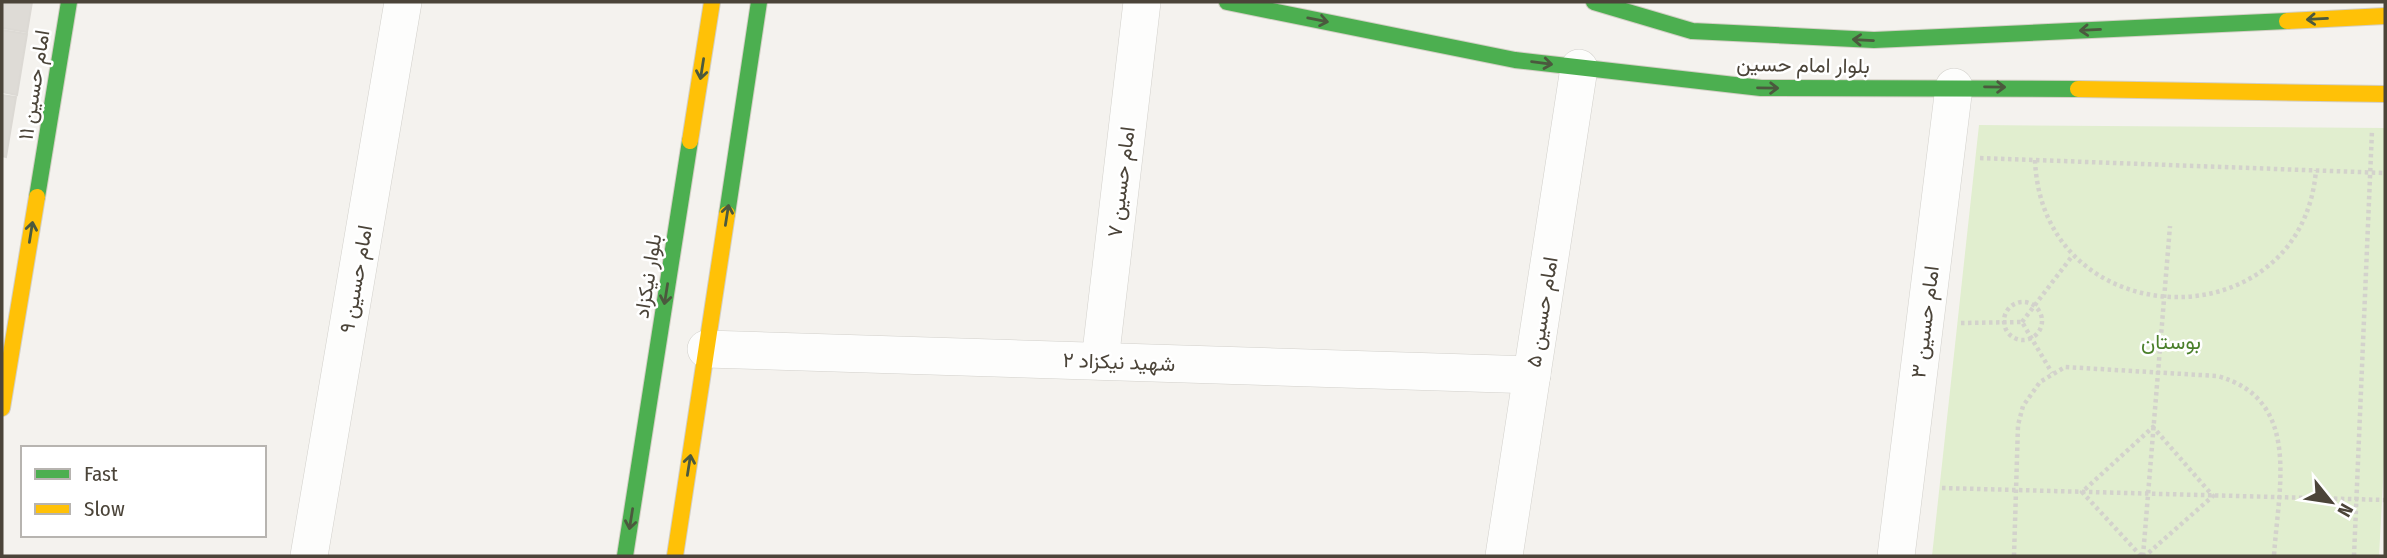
<svg xmlns="http://www.w3.org/2000/svg" width="2387" height="558" font-family="'Fira Sans Condensed',Vazirmatn,sans-serif">
	<style>
		.green { fill: #e1eecf }
		.building { fill: #dedbd6; stroke: #dcd9d4; stroke-width: 2 }
		.lines { fill: none; stroke-linecap: round; stroke-linejoin: round }
		.street-casing { stroke: #d2d0cb; stroke-width: 38 }
		.fast-casing { stroke: #d3cfc5; stroke-width: 18 }
		.slow-casing { stroke: #d3cfc5; stroke-width: 18 }
		.path { stroke: #d3d2cc; stroke-width: 4.5; stroke-dasharray: 3.5 3.5; stroke-linecap: butt }
		.street { stroke: #fdfdfc; stroke-width: 37 }
		.fast { stroke: #4caf50; stroke-width: 16 }
		.slow { stroke: #ffc107; stroke-width: 16 }
		.oneway { stroke: #4b593e }
		.labels { text-anchor: middle; dominant-baseline: central; stroke-width: 5; stroke-linejoin: round; paint-order: stroke }
		.street-label { font-size: 21px; fill: #4b4439; stroke: #fff }
		.park-label { font-size: 21px; fill: #4a7f2a; stroke: #fff }
	</style>
	<rect width="100%" height="100%" fill="#f4f2ee"/>
	<polygon class="green" points="1979,125 2385,128 2385,445 2379,556 1932,556"/>
	<g class="building">
		<polygon points="2,2 32,2 27,32 2,28"/>
		<polygon points="2,30 27,34 17,95 2,92"/>
		<polygon points="2,95 16,97 6,157 2,156"/>
	</g>
	<g class="lines">
		<defs>
			<g id="street">
				<polyline points="706,349 1532,375"/>
				<polyline points="1100,361 1142,2"/>
				<polyline points="309,556 403,2"/>
				<polyline points="1504,556 1579,68"/>
				<polyline points="1896,556 1954,87"/>
			</g>
			<g id="fast">
				<polyline points="1227,2 1515,60 1761,88 2078,89"/>
				<polyline points="1594,2 1692,31 1874,40 2287,21"/>
				<polyline points="37,197 69,2"/>
				<polyline points="727,214 759,2"/>
				<polyline points="625,556 690,141"/>
			</g>
			<g id="slow">
				<polyline points="2287,21 2385,16"/>
				<polyline points="2078,89 2385,94"/>
				<polyline points="690,141 712,2"/>
				<polyline points="2,408 37,197"/>
				<polyline points="675,556 727,214"/>
			</g>
		</defs>
		<use href="#street" class="street-casing"/>
		<use href="#fast" class="fast-casing"/>
		<use href="#slow" class="slow-casing"/>
		<g class="path">
			<polyline points="1980,158 2385,173"/>
			<path d="M2035,160C2042,338 2302,344 2316,170"/>
			<circle cx="2023" cy="321" r="19"/>
			<polyline points="2022,322 2073,255"/>
			<polyline points="1961,323 2022,322 2052,373"/>
			<polyline points="1942,488 2385,500"/>
			<path d="M2014,556L2018,425L2023,406L2040,382L2065,367L2217,376C2303,399 2278,489 2274,556"/>
			<polyline points="2141,556 2082,492 2153,427 2213,496 2145,556"/>
			<polyline points="2143,556 2170,226"/>
			<polyline points="2354,556 2372,130"/>
		</g>
		<use href="#street" class="street"/>
		<use href="#fast" class="fast"/>
		<use href="#slow" class="slow"/>
	</g>
	<defs><path id="oneway-shaft" d="M-6 0H5M1.5-3L5.5 0L1.5 3" fill="none" stroke-width="1.6" stroke-linecap="round" stroke-linejoin="round" transform="scale(1.75)"/></defs>
	<g class="oneway">
		<use href="#oneway-shaft" transform="translate(2317 19) rotate(177)"/>
		<use href="#oneway-shaft" transform="translate(1318 20) rotate(11)"/>
		<use href="#oneway-shaft" transform="translate(2090 30) rotate(177)"/>
		<use href="#oneway-shaft" transform="translate(1863 40) rotate(-177)"/>
		<use href="#oneway-shaft" transform="translate(1542 63) rotate(7)"/>
		<use href="#oneway-shaft" transform="translate(702 69) rotate(99)"/>
		<use href="#oneway-shaft" transform="translate(1995 87) rotate(1)"/>
		<use href="#oneway-shaft" transform="translate(1768 88) rotate(1)"/>
		<use href="#oneway-shaft" transform="translate(727 215) rotate(-81)"/>
		<use href="#oneway-shaft" transform="translate(31 232) rotate(-81)"/>
		<use href="#oneway-shaft" transform="translate(666 294) rotate(99)"/>
		<use href="#oneway-shaft" transform="translate(689 465) rotate(-81)"/>
		<use href="#oneway-shaft" transform="translate(631 519) rotate(99)"/>
	</g>
	<g class="labels">
		<g class="street-label">
			<text transform="translate(1803 65) rotate(1)">بلوار امام حسین</text>
			<text transform="translate(34 85) rotate(-81)">امام حسین ۱۱</text>
			<text transform="translate(1121 182) rotate(-83)">امام حسین ۷</text>
			<text transform="translate(648 276) rotate(-81)">بلوار نیکزاد</text>
			<text transform="translate(356 279) rotate(-80)">امام حسین ۹</text>
			<text transform="translate(1542 312) rotate(-81)">امام حسین ۵</text>
			<text transform="translate(1925 322) rotate(-83)">امام حسین ۳</text>
			<text transform="translate(1119 362) rotate(2)">شهید نیکزاد ۲</text>
		</g>
		<g class="park-label">
			<text x="2171" y="342">بوستان</text>
		</g>
	</g>
	<rect width="2387" height="558" fill="none" stroke="#4b4439" stroke-width="7"/>
	<rect x="21" y="446" width="245" height="91" fill="#ffffff" stroke="#b7b4b0" stroke-width="2"/>
	<rect x="35" y="469" width="35" height="10" fill="#4caf50" stroke="#b7b4b0" stroke-width="2"/>
	<text x="84" y="481" font-size="21" fill="#4b4439">Fast</text>
	<rect x="35" y="504" width="35" height="10" fill="#ffc107" stroke="#b7b4b0" stroke-width="2"/>
	<text x="84" y="516" font-size="21" fill="#4b4439">Slow</text>
	<g transform="translate(2331 502) rotate(120)" stroke="#ffffff" stroke-width="5" paint-order="stroke">
	<path d="M0-5L12 26L0 18L-12 26Z" fill="#4b4439"/>
	<text y="-10" font-size="19" font-weight="bold" text-anchor="middle" fill="#4b4439">N</text>
	</g>
</svg>
